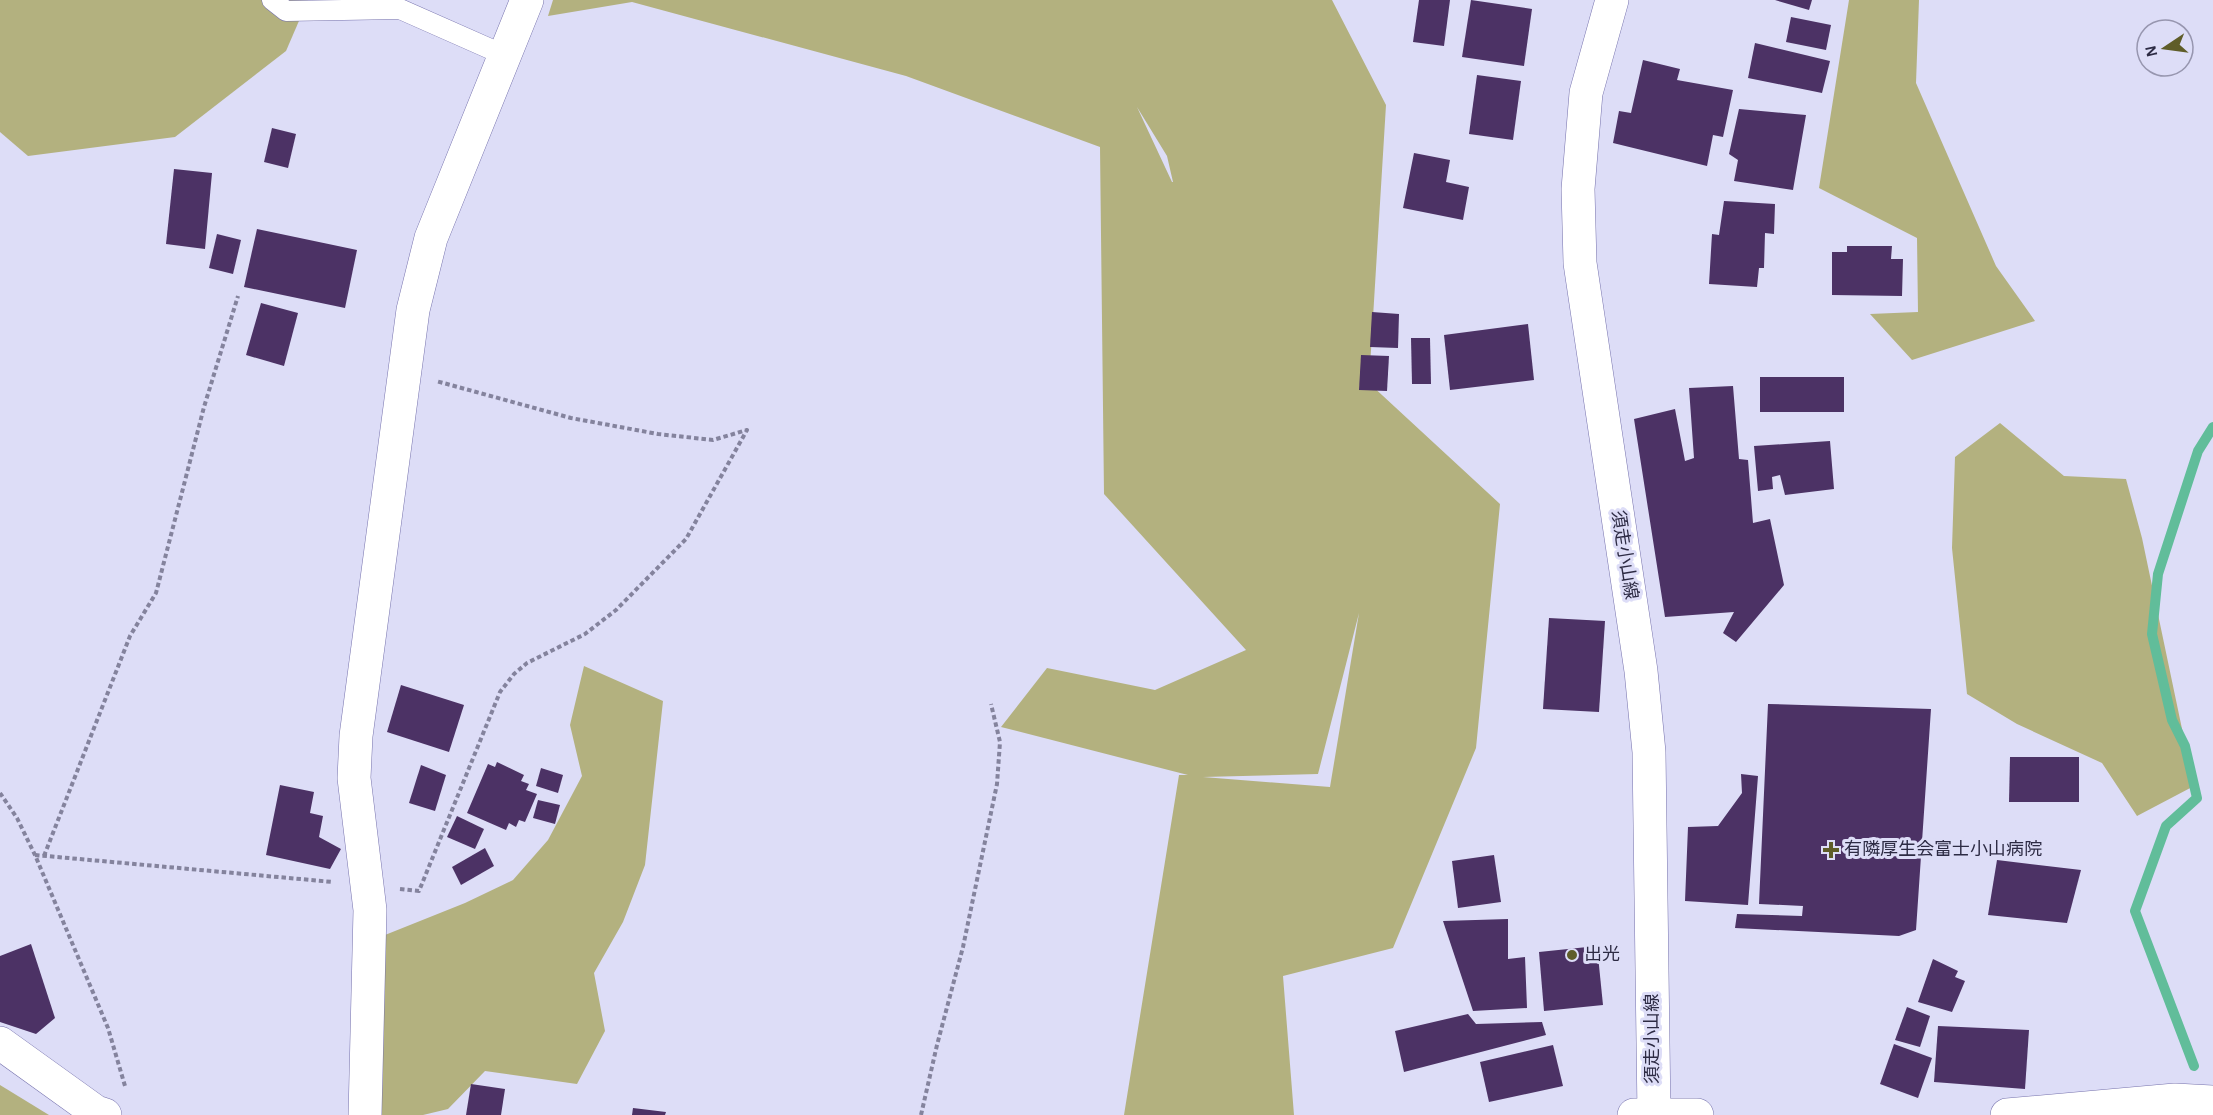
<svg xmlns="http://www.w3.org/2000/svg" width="2213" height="1115" font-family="'Alegreya Sans','Noto Sans JP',sans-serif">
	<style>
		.green { fill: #b3b17f; fill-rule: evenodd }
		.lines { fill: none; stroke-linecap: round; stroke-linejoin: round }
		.stream { stroke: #61bd9a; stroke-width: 10 }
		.building { fill: #4c3265 }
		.lane-casing { stroke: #7672ad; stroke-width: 21 }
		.street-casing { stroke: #7672ad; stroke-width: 34 }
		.secondary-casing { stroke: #7672ad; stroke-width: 34 }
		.path { stroke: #84839d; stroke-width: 4; stroke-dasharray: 4.5 3; stroke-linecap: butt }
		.lane { stroke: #fff; stroke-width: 20 }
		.street { stroke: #fff; stroke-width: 33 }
		.secondary { stroke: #fff; stroke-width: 33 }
		.poi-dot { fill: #5f5d29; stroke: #ddddf7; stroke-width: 2 }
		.labels { text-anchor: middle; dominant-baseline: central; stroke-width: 6; stroke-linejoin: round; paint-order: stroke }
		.street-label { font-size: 18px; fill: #2d2b44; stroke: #ddddf7 }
		.poi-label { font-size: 18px; fill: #2d2b44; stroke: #ddddf7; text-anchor: start }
	</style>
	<rect width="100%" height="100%" fill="#ddddf7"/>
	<g class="green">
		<polygon points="0,0 308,0 286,51 175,137 28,156 0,132"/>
		<path d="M553,0H1332L1386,105L1369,383L1500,504L1476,748L1393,948L1283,976L1294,1115H1124L1179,775H1188L1001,727L1047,668L1155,690L1246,650L1104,494L1100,147L906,76L632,2L548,16ZM1137,107L1167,156L1173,182H1172ZM1359,613L1330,787L1203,777L1318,774Z"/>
		<polygon points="1849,0 1919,0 1916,83 1996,266 2035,321 1912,360 1870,314 1918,312 1917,238 1819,188"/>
		<polygon points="2000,423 2064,476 2126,479 2142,538 2194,786 2137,816 2102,763 2017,724 1967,694 1952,548 1955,457"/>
		<polygon points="584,666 663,701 645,865 623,922 594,973 605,1031 577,1084 485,1071 448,1109 423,1115 382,1115 374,1042 385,935 465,903 513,880 548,840 582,776 570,725"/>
		<polygon points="0,1085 49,1115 0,1115"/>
	</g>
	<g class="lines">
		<polyline class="stream" points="2194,1066 2135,911 2166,826 2197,798 2185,746 2172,720 2152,634 2158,574 2198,451 2213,427"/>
	</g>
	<g class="building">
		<polygon points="1419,0 1450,0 1444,46 1413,42"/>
		<polygon points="1471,0 1532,9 1524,66 1462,57"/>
		<polygon points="1775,0 1812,0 1809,10"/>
		<polygon points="1791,17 1831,25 1826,50 1786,42"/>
		<polygon points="1755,43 1830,61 1822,93 1748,78"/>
		<polygon points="1643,60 1680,69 1677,80 1733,90 1723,137 1713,135 1707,166 1613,143 1619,111 1631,113"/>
		<polygon points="1477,75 1521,81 1513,140 1469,134"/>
		<polygon points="1739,109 1806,115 1793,190 1734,181 1738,160 1729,154"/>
		<polygon points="272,128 296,134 288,168 264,162"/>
		<polygon points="1414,153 1450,160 1446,182 1469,187 1463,220 1403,208"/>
		<polygon points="174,169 212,173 205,249 166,244"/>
		<polygon points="1724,201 1775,204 1774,234 1765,233 1764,268 1759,268 1757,287 1709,284 1712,234 1719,235"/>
		<polygon points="257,229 357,250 345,308 244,287"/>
		<polygon points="217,234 241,240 233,274 209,268"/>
		<polygon points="1847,246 1892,246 1891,259 1903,259 1902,296 1832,295 1832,252 1847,252"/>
		<polygon points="261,303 298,313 284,366 246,355"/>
		<polygon points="1372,312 1399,314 1398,348 1370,347"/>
		<polygon points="1528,324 1534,380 1450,390 1444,335"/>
		<polygon points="1411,338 1430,338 1431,384 1412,384"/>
		<polygon points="1361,355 1389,356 1387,391 1359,390"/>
		<rect x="1760" y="377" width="84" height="35"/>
		<polygon points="1733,386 1739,459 1748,460 1753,523 1770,519 1784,585 1736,642 1723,633 1734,612 1665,617 1634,419 1675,409 1685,461 1694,458 1689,388"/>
		<polygon points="1830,441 1834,489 1785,495 1780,475 1772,477 1773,489 1758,491 1754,446"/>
		<polygon points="1549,618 1605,621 1599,712 1543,709"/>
		<polygon points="401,685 464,705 449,752 387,732"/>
		<polygon points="1768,704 1931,709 1916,930 1899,936 1735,928 1737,914 1802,916 1803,906 1759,904"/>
		<polygon points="2010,757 2079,757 2079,802 2009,802"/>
		<polygon points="497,762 524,775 521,781 529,784 526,790 537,794 525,822 519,820 516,827 509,823 506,830 467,813 488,764 495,767"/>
		<polygon points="421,765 446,775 435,811 409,803"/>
		<polygon points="541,768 563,775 558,793 536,786"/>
		<polygon points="1741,774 1758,776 1748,905 1685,901 1688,827 1718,826 1742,793"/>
		<polygon points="280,785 314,792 310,813 323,816 319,837 341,849 330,869 266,855"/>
		<polygon points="538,800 560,805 555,824 533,818"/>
		<polygon points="457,816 484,829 475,849 447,837"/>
		<polygon points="485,848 494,866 461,885 452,867"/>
		<polygon points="1494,855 1501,902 1458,908 1452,861"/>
		<polygon points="1997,860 2081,870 2067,923 1988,915"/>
		<polygon points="1508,919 1508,959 1525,957 1527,1008 1473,1011 1443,921"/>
		<polygon points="31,944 55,1018 36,1034 0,1022 0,956"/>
		<polygon points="1597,946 1603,1005 1544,1011 1539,952"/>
		<polygon points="1933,959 1958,971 1955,977 1965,981 1952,1012 1918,1002"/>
		<polygon points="1907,1007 1930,1016 1920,1047 1895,1040"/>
		<polygon points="1468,1014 1476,1024 1542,1022 1546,1035 1404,1072 1395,1031"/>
		<polygon points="1938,1026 2029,1030 2025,1089 1934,1082"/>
		<polygon points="1894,1044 1932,1058 1918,1098 1880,1084"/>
		<polygon points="1553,1045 1563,1086 1489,1102 1480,1062"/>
		<polygon points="471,1084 505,1089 501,1115 466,1115"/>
		<polygon points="633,1108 666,1112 665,1115 632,1115"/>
	</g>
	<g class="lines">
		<defs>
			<polyline id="lane" points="272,0 286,11 400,9 504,55"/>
			<g id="street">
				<polyline points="0,1043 96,1112 105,1115"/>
				<polyline points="365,1115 370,910 354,778 356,736 413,310 431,238 527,0"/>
			</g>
			<g id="secondary">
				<polyline points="1612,0 1586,93 1578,189 1580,263 1641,671 1649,752 1654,1115"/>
				<polyline points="1634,1115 1697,1115"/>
				<polyline points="2007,1115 2175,1100 2213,1102"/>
			</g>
		</defs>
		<use href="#lane" class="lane-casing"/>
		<use href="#street" class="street-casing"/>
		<use href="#secondary" class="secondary-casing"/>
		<g class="path">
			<polyline points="0,793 17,818 35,855 108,1028 125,1086"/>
			<polyline points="35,855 333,882"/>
			<polyline points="44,856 130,636 156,593 204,407 238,296"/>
			<polyline points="400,889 419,891 500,692 514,674 527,663 585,634 616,610 686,539 747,430 713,440 658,434 571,418 436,381"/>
			<polyline points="921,1115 937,1045 963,947 997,784 1000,742 991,704"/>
		</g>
		<use href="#lane" class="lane"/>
		<use href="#street" class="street"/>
		<use href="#secondary" class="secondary"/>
	</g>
	<g class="poi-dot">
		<path d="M1828 841h6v6h6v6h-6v6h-6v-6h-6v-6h6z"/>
		<circle cx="1572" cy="955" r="6"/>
	</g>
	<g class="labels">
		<g class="street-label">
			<text transform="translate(1624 555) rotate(81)">須走小山線</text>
			<text transform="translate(1653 1039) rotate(-90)">須走小山線</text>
		</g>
		<g class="poi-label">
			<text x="1844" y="850">有隣厚生会富士小山病院</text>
			<text x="1584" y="955">出光</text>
		</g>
	</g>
	<g transform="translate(2165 48) rotate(257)"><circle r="28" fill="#ddddf7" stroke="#9796af" stroke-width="1.5"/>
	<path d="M0-4.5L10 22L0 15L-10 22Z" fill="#5f5d29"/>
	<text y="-9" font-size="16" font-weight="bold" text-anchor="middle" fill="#2d2b44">N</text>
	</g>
</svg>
